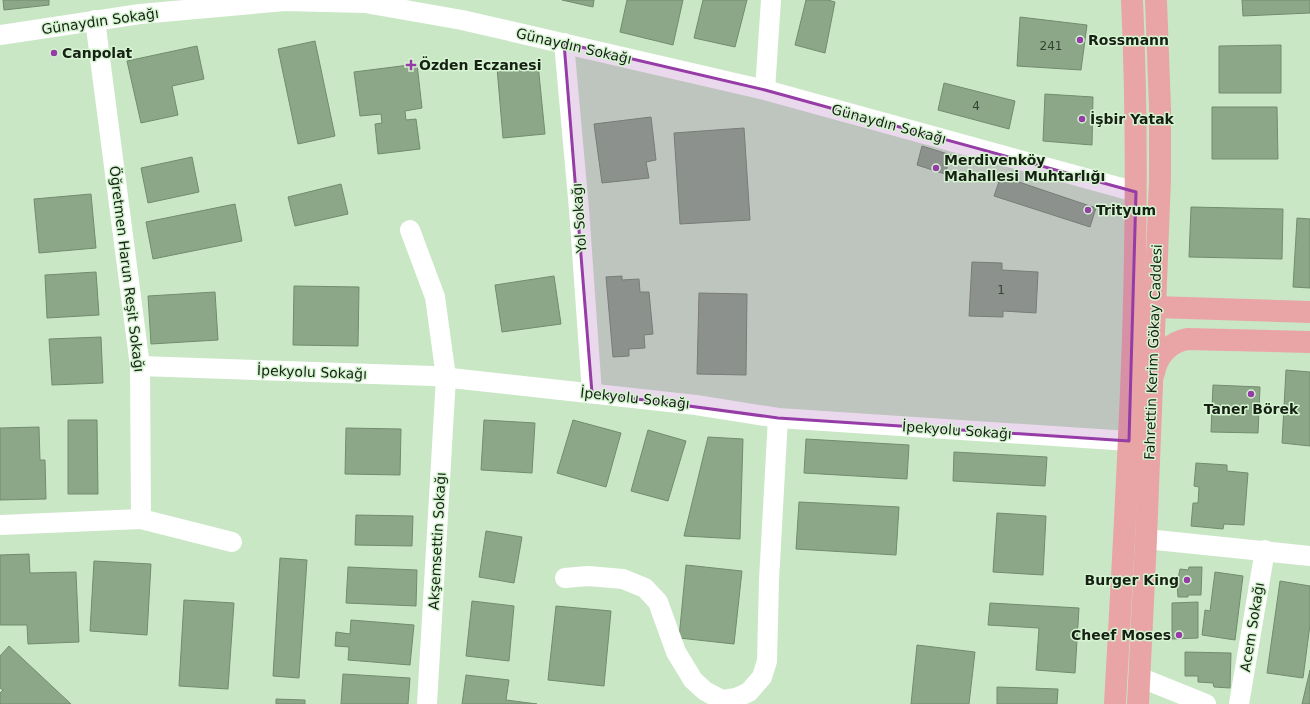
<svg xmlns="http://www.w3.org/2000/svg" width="1310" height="704" font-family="'DejaVu Sans',sans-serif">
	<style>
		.building { fill: #8ba787; stroke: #718c6d }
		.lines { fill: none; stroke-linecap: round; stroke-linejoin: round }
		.minor { stroke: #fff; stroke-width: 20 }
		.major { stroke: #e9a5a5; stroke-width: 22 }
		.marked { fill: #963ca6; fill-opacity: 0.2; stroke: #963ca6; stroke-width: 3; stroke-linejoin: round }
		.poi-dot { fill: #963ca6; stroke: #d6f4d2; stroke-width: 1.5 }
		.labels { text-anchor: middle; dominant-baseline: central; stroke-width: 3; stroke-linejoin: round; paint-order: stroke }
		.number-label { font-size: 12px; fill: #334231 }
		.street-label { font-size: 14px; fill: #162114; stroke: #d6f4d2 }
		.poi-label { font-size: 14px; font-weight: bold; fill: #162114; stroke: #d6f4d2; text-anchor: start }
	</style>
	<rect width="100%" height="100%" fill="#c9e7c5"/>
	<g class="building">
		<polygon points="3,0 49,0 49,5 4,10"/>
		<polygon points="562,0 594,0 593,7"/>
		<polygon points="627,0 683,0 673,45 620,32"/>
		<polygon points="703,0 747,0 735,47 694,38"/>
		<polygon points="806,0 828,0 835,2 825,53 795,45"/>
		<polygon points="1242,0 1310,0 1310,13 1243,16"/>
		<polygon points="1020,17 1087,25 1081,70 1017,66"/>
		<polygon points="315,41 335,136 298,144 278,49"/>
		<polygon points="1281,45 1281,93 1219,93 1219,46"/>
		<polygon points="197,46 204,79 172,86 178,115 141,123 127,61"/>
		<polygon points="417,64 422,108 405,111 406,120 416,119 420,149 378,154 375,124 382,123 381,114 360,116 354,72"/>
		<polygon points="538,64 545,134 503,138 497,68"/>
		<polygon points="944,83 1015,101 1009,129 938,110"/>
		<polygon points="1045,94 1093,97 1092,145 1043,141"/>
		<polygon points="1212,107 1277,107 1278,159 1212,159"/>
		<polygon points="651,117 656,160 646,162 649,178 602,183 594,124"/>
		<polygon points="744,128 750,220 680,224 674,133"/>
		<polygon points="922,146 951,155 945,174 917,165"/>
		<polygon points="192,157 199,192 148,203 141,168"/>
		<polygon points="1001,176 1096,208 1090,227 994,196"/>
		<polygon points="341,184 348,214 295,226 288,197"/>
		<polygon points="91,194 96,248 39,253 34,199"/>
		<polygon points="235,204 242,241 153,259 146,222"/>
		<polygon points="1191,207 1283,209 1282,259 1189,257"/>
		<polygon points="1297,218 1310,219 1310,288 1293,287"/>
		<polygon points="972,262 1002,263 1002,270 1038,272 1036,313 1003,311 1003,317 969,316"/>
		<polygon points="96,272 99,315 47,318 45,275"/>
		<polygon points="554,276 561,324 502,332 495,285"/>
		<polygon points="622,276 622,280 639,279 640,292 649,292 653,334 644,335 645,348 629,349 629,356 613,357 606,277"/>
		<polygon points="294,286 359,287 358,346 293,345"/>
		<polygon points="215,292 218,340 151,344 148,296"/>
		<polygon points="699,293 747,294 746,375 697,374"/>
		<polygon points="101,337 103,383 52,385 49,339"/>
		<polygon points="1286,370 1310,372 1310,446 1282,443"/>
		<polygon points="1213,385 1260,387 1258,433 1211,432"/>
		<polygon points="68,420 97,420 98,494 68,494"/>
		<polygon points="484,420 535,423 532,473 481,470"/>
		<polygon points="573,420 621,433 606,487 557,473"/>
		<polygon points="39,427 40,460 45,460 46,499 0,500 0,428"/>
		<polygon points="346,428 401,429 400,475 345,474"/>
		<polygon points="648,430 686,441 668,501 631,491"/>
		<polygon points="708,437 743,439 740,539 684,536"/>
		<polygon points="806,439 909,445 907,479 804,473"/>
		<polygon points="954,452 1047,457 1045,486 953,481"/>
		<polygon points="1196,463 1227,465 1227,471 1248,473 1244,525 1224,524 1223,529 1191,526 1193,503 1198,503 1199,487 1194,486"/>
		<polygon points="799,502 899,507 896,555 796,549"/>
		<polygon points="997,513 1046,516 1043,575 993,572"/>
		<polygon points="356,515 413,516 412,546 355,545"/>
		<polygon points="486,531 522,537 514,583 479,577"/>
		<polygon points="29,554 30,573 76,572 79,642 28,644 27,625 0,625 0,555"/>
		<polygon points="280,558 307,560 299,678 273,676"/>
		<polygon points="94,561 151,564 147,635 90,631"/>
		<polygon points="686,565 742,571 734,644 679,638"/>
		<polygon points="348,567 417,570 416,606 346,603"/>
		<polygon points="1189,567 1202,567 1201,595 1188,595 1188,597 1178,597 1177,583 1180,569 1188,570"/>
		<polygon points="1215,572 1243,576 1235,640 1202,635 1205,610 1210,611"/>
		<polygon points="1280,581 1310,586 1310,625 1303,678 1267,673"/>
		<polygon points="184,600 234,603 228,689 179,686"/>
		<polygon points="472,601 514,606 509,661 466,656"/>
		<polygon points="1198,602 1198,638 1172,639 1172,603"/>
		<polygon points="990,603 1079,608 1075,673 1036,670 1039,628 988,625"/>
		<polygon points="556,606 611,611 604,686 548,680"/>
		<polygon points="351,620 414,625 410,665 348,660 349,647 335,646 336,632 350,634"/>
		<polygon points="917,645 975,652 969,704 911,704"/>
		<polygon points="9,646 71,704 0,704 0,693 3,690 0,688 0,656"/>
		<polygon points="1185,652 1231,653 1230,688 1214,687 1213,683 1198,682 1198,676 1185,676"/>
		<polygon points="1310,670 1310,704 1302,704"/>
		<polygon points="343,674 410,678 408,704 341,704"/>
		<polygon points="466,675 509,680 506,700 537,704 462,704"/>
		<polygon points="997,687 1058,689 1057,704 997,704"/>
		<polygon points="276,699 305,700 305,704 276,704"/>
	</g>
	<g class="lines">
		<g class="minor">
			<polyline points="0,35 140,14 285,1 365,3 462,20 765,90 1136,192"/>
			<polyline points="564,43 579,209 592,393"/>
			<polyline points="765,90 771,0"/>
			<polyline points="410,230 435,297 446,377 427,704"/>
			<polyline points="140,366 433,376 696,405 778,418 1129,441"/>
			<polyline points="141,519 232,542"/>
			<polyline points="0,525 141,519 140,366 95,20"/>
			<polyline points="1146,539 1310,556"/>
			<polyline points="565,578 588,576 623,579 645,588 658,602 676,652 693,680 705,691 722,700 736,698 749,692 762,677 767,661 769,580 778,418"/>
			<polyline points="1139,677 1206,704"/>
			<polyline points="1239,704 1265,550"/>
		</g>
		<g class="major">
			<polyline points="1143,313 1149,308 1155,307 1310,312"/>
			<path d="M1154,373C1157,356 1170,342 1187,339L1310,342"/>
			<path d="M1115,704C1128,469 1143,235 1132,0"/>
			<polyline points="1138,704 1146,539 1160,179 1160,109 1156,0"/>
		</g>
	</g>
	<path class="marked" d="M564,43L765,90L1136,192L1129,441L778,418L592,393Z"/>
	<g class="poi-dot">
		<circle cx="1080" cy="40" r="4"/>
		<circle cx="54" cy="53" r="4"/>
		<path d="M409 59h4v4h4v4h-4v4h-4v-4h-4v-4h4z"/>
		<circle cx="1082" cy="119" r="4"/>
		<circle cx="936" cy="168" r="4"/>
		<circle cx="1088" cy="210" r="4"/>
		<circle cx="1251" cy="394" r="4"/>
		<circle cx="1187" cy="580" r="4"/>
		<circle cx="1179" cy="635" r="4"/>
	</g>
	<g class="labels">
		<g class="number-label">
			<text x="1051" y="46">241</text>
			<text x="976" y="106">4</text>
			<text x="1001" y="290">1</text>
		</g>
		<g class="street-label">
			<text transform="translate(100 21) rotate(-8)">Günaydın Sokağı</text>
			<text transform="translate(574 46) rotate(13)">Günaydın Sokağı</text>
			<text transform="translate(889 124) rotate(15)">Günaydın Sokağı</text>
			<text transform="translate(579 218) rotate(-94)">Yol Sokağı</text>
			<text transform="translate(127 269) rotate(83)">Öğretmen Harun Reşit Sokağı</text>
			<text transform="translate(1153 352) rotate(-88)">Fahrettin Kerim Gökay Caddesi</text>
			<text transform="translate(312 372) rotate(2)">İpekyolu Sokağı</text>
			<text transform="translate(635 398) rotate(6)">İpekyolu Sokağı</text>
			<text transform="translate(957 430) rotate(4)">İpekyolu Sokağı</text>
			<text transform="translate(437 541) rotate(-87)">Akşemsettin Sokağı</text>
			<text transform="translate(1252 627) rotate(-81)">Acem Sokağı</text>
		</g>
		<g class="poi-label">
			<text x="1088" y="40">Rossmann</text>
			<text x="62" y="53">Canpolat</text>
			<text x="419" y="65">Özden Eczanesi</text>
			<text x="1090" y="119">İşbir Yatak</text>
			<text x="944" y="160">Merdivenköy<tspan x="944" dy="16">Mahallesi Muhtarlığı</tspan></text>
			<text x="1096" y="210">Trityum</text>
			<text x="1251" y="409" text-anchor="middle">Taner Börek</text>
			<text x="1179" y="580" text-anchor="end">Burger King</text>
			<text x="1171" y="635" text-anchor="end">Cheef Moses</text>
		</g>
	</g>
</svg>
